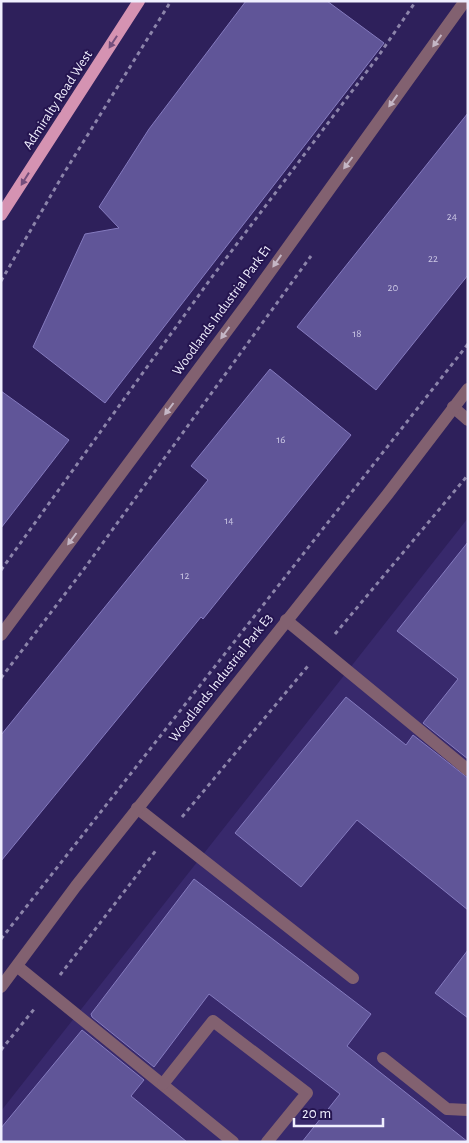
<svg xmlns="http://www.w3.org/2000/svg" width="469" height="1143" font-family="'Alegreya Sans',sans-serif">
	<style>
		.built { fill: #38296c }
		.building { fill: #605598; stroke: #857bbf }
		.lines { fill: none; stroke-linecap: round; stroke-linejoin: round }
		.path { stroke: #8c84aa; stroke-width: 3; stroke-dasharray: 4 4; stroke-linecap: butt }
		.minor { stroke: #826170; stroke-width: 12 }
		.major { stroke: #d593b2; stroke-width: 12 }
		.oneway { fill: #c4b6c5 }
		.oneway2 { fill: #744e7c }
		.labels { text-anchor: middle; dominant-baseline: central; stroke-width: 4; stroke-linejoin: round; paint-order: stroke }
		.number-label { font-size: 11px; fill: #ccc8e4 }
		.street-label { font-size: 14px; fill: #f0effe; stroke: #251550 }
	</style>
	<rect width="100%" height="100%" fill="#2e205b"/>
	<polygon class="built" points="468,518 468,1142 1,1142 1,1111"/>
	<g class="building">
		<polygon points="246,1 327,1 384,43 105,403 33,347 85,234 119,228 99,207 149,129"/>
		<polygon points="468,113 468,275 376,390 297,327"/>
		<polygon points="270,369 351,435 203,619 201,617 1,861 1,735 208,480 191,466"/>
		<polygon points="1,391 69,440 1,528"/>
		<polygon points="468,542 468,759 423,723 458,679 397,631"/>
		<polygon points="346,697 406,745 413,735 468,778 468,910 357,820 301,887 235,833"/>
		<polygon points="194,879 371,1014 347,1046 468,1142 302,1142 340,1094 209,994 154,1067 92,1017 91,1014"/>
		<polygon points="468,950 468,1018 435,993"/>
		<polygon points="82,1030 144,1080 131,1096 187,1142 1,1142 1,1128"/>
	</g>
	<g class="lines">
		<g class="path">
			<polyline points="1,281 64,173 171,1"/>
			<polyline points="1,570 209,281 377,58 416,1"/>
			<polyline points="335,634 468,475"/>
			<polyline points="1,678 84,569 311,256"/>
			<polyline points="182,817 308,666"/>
			<polyline points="1,939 468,344"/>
			<polyline points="60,975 157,849"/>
			<polyline points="1,1050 35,1008"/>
		</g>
		<g class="minor">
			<polyline points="453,407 468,420"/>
			<polyline points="286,620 468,770"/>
			<polyline points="1,635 252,297 465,1"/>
			<polyline points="137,808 353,978"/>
			<polyline points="18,967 233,1142"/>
			<polyline points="1,987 76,886 387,495 468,389"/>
			<polyline points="383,1058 447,1109 468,1110"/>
			<polyline points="163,1084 213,1021 307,1093 267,1142"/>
		</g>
		<polyline class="major" points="1,215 139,1"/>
	</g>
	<defs><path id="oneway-solid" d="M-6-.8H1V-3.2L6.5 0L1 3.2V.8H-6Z" transform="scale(1.25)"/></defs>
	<g class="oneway">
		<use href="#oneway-solid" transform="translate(437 41) rotate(126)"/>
		<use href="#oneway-solid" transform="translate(393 101) rotate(126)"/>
		<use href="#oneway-solid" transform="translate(348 163) rotate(127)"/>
		<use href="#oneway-solid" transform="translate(277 261) rotate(125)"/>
		<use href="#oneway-solid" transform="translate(225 333) rotate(126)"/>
		<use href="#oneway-solid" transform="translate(169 409) rotate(127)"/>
		<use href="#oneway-solid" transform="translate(72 539) rotate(127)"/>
	</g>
	<g class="oneway2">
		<use href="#oneway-solid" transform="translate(113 42) rotate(123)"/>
		<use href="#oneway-solid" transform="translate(25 179) rotate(122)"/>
	</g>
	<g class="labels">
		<g class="number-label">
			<text x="452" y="216">24</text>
			<text x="433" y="258">22</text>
			<text x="393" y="287">20</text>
			<text x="357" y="333">18</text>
			<text x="281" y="439">16</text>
			<text x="229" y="520">14</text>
			<text x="185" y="575">12</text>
		</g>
		<g class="street-label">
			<text transform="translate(58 100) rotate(-57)">Admiralty Road West</text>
			<text transform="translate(222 310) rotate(-54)">Woodlands Industrial Park E1</text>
			<text transform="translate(221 678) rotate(-52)">Woodlands Industrial Park E3</text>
		</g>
	</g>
	<rect width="469" height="1143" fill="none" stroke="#f0effe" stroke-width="5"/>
	<path d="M294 1118v8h89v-8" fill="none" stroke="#f0effe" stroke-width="2.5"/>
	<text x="302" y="1118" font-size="15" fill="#f0effe" stroke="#251550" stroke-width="4" paint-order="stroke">20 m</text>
</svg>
